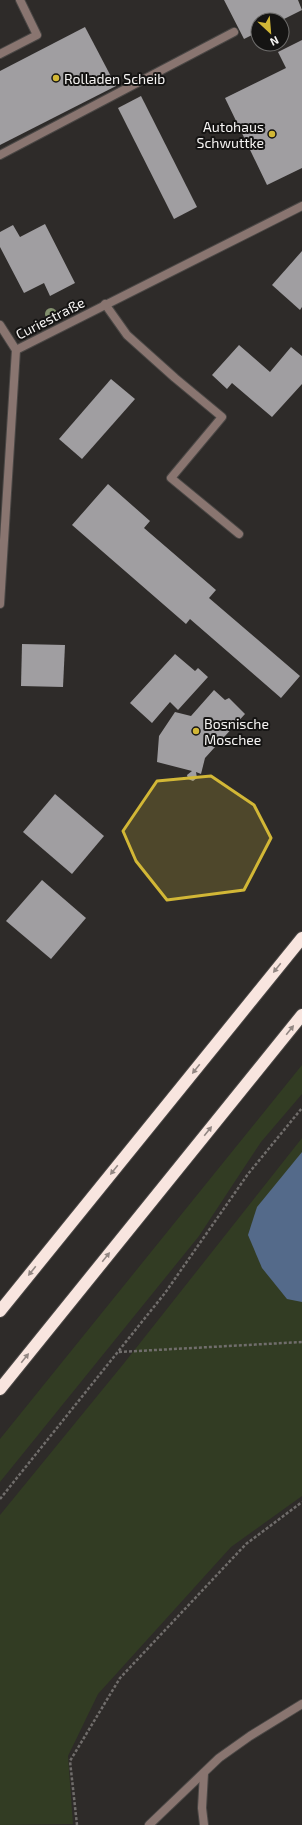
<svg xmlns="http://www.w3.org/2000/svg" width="302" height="1825" font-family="'Exo 2',sans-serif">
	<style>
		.green { fill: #323c23 }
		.water { fill: #546a8a }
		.building { fill: #a09ea1 }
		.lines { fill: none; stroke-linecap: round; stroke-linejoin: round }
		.lane-casing { stroke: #4a4745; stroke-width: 10 }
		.street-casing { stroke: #4a4745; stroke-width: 10 }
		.highway-casing { stroke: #4a4745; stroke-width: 14 }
		.path { stroke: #706d6b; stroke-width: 2.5; stroke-dasharray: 3 2; stroke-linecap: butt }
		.lane { stroke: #897570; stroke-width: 8 }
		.street { stroke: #897570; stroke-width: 8 }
		.highway { stroke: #f8e5df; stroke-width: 12 }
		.tree { fill: #82906d }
		.oneway { fill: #928783 }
		.marked { fill: #d2b736; fill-opacity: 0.2; stroke: #d2b736; stroke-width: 3; stroke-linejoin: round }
		.poi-dot { fill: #d2b736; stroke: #151413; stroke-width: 1.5 }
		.labels { text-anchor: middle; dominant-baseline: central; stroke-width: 4; stroke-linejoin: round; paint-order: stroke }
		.poi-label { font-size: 14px; fill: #f6f4f3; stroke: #151413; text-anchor: start }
		.street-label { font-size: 14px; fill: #f6f4f3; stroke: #151413 }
	</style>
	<rect width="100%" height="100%" fill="#2e2b29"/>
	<g class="green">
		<polygon points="302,1065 302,1094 261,1142 199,1236 0,1482 0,1439"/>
		<polygon points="302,1138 302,1496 231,1547 98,1694 68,1756 73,1824 0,1825 0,1515 125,1362"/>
	</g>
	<polygon class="water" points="302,1152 302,1302 287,1299 262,1268 248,1235 257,1207"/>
	<g class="building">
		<polygon points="224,0 298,0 302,10 282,20 258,20 258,32 244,39"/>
		<polygon points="85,27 116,86 0,145 0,71"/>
		<polygon points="302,40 302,168 267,185 225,98 286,68 278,52"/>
		<polygon points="141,96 197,207 174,219 118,108"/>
		<polygon points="45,224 75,283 50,296 44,283 24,293 0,247 0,232 13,225 20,237"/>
		<polygon points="302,251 302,307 300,310 272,285"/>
		<polygon points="239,345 270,372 291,347 302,356 302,384 272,417 232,383 227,389 212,375"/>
		<polygon points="111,379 135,399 82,459 59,439"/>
		<polygon points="108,484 150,521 144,528 216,590 209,598 300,676 281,698 190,619 186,624 72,525"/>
		<polygon points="22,644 65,645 63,687 21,686"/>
		<polygon points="175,654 195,671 198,668 208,677 178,710 170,702 152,723 130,703"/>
		<polygon points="214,690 225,700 229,698 245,714 205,758 201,774 196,772 197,778 193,781 188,779 187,775 192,771 157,762 159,736 175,712 191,716"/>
		<polygon points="55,794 104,836 72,874 23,832"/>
		<polygon points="42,880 86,918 51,959 6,921"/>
	</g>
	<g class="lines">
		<defs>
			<g id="lane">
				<polyline points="0,54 37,35 20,0"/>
				<polyline points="0,155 234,32"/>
				<polyline points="105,304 127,335 175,378 222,417 171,478 239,534"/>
			</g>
			<g id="street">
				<polyline points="0,325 16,350"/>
				<polyline points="0,604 16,350 302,206"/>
				<polyline points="149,1825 219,1758 250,1736 302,1704"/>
				<polyline points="204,1825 202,1808 204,1773"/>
			</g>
			<g id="highway">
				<polyline points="0,1311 302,938"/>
				<polyline points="0,1389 302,1015"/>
			</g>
		</defs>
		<use href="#lane" class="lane-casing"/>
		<use href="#street" class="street-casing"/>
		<use href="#highway" class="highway-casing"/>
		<g class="path">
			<polyline points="119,1352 302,1342"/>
			<polyline points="0,1499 165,1293 248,1174 302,1108"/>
			<polyline points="77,1825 70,1761 120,1678 246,1544 302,1502"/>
		</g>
		<use href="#lane" class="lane"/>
		<use href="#street" class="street"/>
		<use href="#highway" class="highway"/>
	</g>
	<circle class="tree" cx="51" cy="314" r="6"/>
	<defs><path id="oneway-solid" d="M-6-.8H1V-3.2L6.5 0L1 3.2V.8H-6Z"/></defs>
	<g class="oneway">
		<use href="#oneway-solid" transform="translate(277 968) rotate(129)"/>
		<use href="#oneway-solid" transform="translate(290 1030) rotate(-51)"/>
		<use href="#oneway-solid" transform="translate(196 1069) rotate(129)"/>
		<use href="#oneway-solid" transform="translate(208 1131) rotate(-51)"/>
		<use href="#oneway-solid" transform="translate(114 1170) rotate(129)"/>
		<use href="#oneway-solid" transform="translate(106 1257) rotate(-51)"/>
		<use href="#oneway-solid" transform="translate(32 1271) rotate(129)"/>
		<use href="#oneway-solid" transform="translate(25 1358) rotate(-51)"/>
	</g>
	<path class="marked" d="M211,776L254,805L271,838L244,890L167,900L136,861L123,831L157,781Z"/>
	<g class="poi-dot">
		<circle cx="56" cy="78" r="4"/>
		<circle cx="272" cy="134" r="4"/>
		<circle cx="196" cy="731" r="4"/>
	</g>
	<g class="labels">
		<g class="poi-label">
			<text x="64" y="78">Rolladen Scheib</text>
			<text x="264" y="126" text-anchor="end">Autohaus<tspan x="264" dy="16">Schwuttke</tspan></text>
			<text x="204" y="723">Bosnische<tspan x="204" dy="16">Moschee</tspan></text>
		</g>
		<g class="street-label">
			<text transform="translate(50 318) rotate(-27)">Curiestraße</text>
		</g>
	</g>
	<g transform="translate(270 32) rotate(154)"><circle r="19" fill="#151413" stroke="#6f6e6d"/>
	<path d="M0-3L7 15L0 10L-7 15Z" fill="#d2b736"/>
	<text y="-6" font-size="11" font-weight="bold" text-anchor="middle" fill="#f6f4f3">N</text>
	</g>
</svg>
